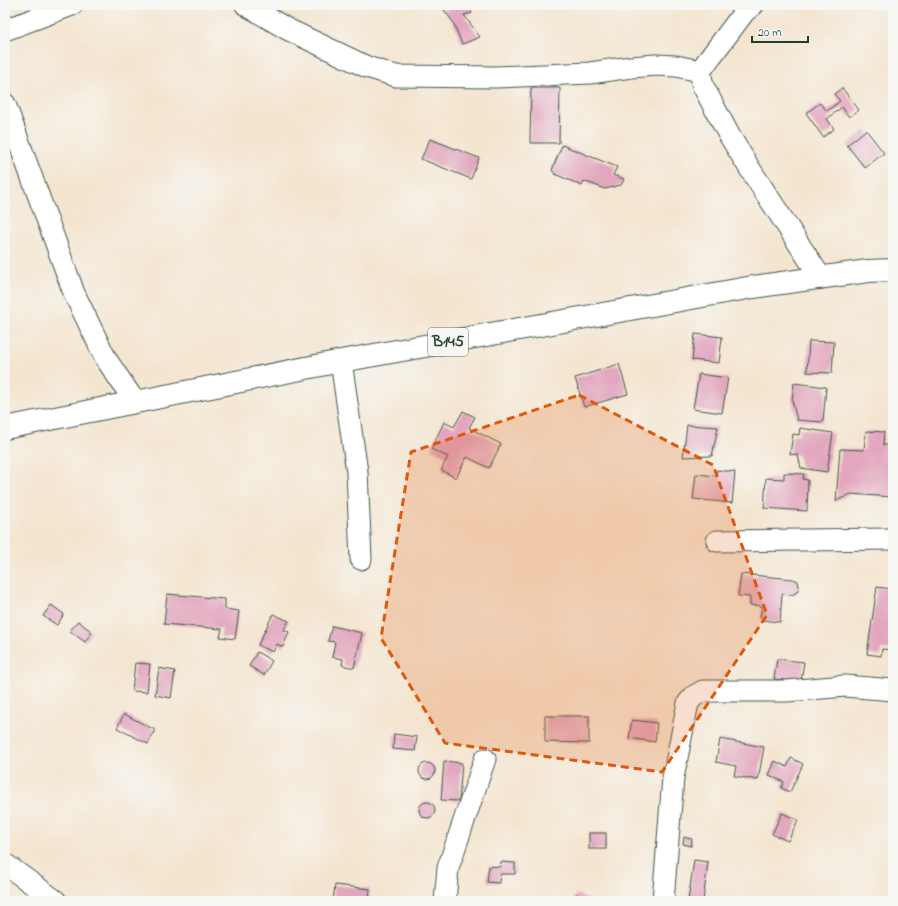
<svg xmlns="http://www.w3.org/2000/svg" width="898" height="906" font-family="'Indie Flower',sans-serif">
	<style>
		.building { fill: #e2a6be }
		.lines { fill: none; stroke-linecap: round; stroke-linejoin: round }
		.street-casing { stroke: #3f564b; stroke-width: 23 }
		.primary-casing { stroke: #3f564b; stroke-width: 24 }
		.street { stroke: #fff; stroke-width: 21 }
		.primary { stroke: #fff; stroke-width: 22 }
		.marked { fill: #de580e; fill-opacity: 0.2; stroke: #de580e; stroke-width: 3; stroke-dasharray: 8 5; stroke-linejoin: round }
		.labels { text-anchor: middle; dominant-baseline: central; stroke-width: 3; stroke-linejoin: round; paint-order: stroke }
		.shield { fill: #f6f6f2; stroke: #60746d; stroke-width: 1 }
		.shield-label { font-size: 16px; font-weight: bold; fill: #1f3d34 }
	</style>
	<rect width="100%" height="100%" fill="#f6f6f2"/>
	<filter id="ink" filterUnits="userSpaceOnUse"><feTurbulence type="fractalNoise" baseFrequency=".025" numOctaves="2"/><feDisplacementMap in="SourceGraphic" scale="8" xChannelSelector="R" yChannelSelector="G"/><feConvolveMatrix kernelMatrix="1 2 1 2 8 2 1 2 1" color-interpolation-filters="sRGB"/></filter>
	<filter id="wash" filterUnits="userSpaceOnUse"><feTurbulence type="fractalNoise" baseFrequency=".012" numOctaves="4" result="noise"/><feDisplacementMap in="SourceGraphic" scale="16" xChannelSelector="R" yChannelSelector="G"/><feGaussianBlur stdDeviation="0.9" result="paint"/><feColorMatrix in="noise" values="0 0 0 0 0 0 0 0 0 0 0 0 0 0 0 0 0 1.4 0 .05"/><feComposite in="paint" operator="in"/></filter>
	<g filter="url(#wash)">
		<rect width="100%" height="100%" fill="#f4e5d0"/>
		<g id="blocks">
			<g class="building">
				<polygon points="456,5 468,5 472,13 464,15 480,37 462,44 453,22 444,10"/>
				<polygon points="531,88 560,88 559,143 530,143"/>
				<polygon points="842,88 859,110 849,117 842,107 827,119 834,129 823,137 806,113 820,103 827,111 840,101 834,94"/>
				<polygon points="866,130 884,153 865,168 847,145"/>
				<polygon points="430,139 479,158 471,179 421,159"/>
				<polygon points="562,145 617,167 613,175 624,179 621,185 605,189 584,181 582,186 555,174 552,170"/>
				<polygon points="695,334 722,337 719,363 692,360"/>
				<polygon points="809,341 834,342 832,373 807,372"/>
				<polygon points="619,364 628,394 584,407 575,378"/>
				<polygon points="699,374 728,378 722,413 693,409"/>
				<polygon points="794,383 826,387 823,422 797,420 792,400"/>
				<polygon points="463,411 475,417 469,428 501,444 489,468 467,457 456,478 441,470 448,457 431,449 444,422 454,427"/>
				<polygon points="687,425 718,427 712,456 683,457"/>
				<polygon points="800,428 833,433 827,472 801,468 798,455 790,454 793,434 799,435"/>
				<polygon points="866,431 884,432 883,445 893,445 892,497 851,494 836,501 840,449 864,450"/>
				<polygon points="717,470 735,472 732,503 693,499 696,474 716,476"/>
				<polygon points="784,473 804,474 803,479 808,480 807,511 764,508 766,478 784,479"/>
				<polygon points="741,574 793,579 798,581 799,587 797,592 792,595 782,594 780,622 762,620 760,618 762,606 750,605 750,597 738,596"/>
				<polygon points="877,587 893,589 893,650 882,649 881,656 867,654"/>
				<polygon points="167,594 225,599 225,609 239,611 235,639 220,637 222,629 164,624"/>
				<polygon points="51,605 64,614 57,625 43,616"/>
				<polygon points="273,614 289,621 284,630 289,632 283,647 277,644 273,652 258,645"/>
				<polygon points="78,621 92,632 85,642 70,631"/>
				<polygon points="332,626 362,633 354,668 342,665 343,659 332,657 335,642 328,641"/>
				<polygon points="257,652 272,661 264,675 249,666"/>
				<polygon points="777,659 804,662 801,682 774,679"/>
				<polygon points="135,663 150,664 147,692 132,691"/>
				<polygon points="159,668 175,671 171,698 155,695"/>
				<polygon points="124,714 155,730 148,744 117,728"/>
				<polygon points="545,716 589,716 589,743 545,742"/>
				<polygon points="632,720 657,723 655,742 629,738"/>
				<polygon points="394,734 417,737 415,751 393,749"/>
				<polygon points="720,739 764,747 758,780 734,776 736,766 716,762"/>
				<polygon points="791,758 803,764 790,792 781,788 784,782 769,775 775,761 787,767"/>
				<polygon points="444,761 462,763 459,801 441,800"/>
				<circle cx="427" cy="771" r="8"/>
				<circle cx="427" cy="810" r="8"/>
				<polygon points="782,813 798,820 788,841 772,834"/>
				<rect x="589" y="833" width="17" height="16"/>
				<polygon points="684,837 692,839 691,846 683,844"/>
				<polygon points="694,860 708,862 703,901 688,901"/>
				<polygon points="501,862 515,863 515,874 500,874 499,883 487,882 489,866 500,867"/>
				<polygon points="335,885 370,889 369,901 333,901"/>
				<polygon points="576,894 592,901 573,901"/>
			</g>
		</g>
	</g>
	<g filter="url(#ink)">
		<use href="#blocks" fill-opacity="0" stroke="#3f564b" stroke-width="1"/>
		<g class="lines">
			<defs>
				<g id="street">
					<polyline points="246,5 287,29 367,67 396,76 495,77 590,73 631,67 656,65 676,66 700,71"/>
					<polyline points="753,5 745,11 700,71 703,86 729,135 750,169 821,278"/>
					<polyline points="5,30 72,5"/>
					<polyline points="5,104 74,293 106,359 135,402"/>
					<polyline points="341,361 357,472 361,559"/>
					<polyline points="717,541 893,539"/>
					<polyline points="5,864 56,901"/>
					<polyline points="445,901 448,868 485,759"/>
					<polyline points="663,901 673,778 688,703 694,696 703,691 787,691 845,686 893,690"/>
				</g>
				<polyline id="primary" points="5,428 341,361 753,287 868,271 893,270"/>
			</defs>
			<use href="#street" class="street-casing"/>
			<use href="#primary" class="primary-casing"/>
			<use href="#street" class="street"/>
			<use href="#primary" class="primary"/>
		</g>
	</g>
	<path class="marked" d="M579,395L713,465L767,615L662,772L445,743L381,638L411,452Z"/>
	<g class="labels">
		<rect class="shield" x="428" y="328" width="40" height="28" rx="3"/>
		<g class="shield-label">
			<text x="448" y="342">B145</text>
		</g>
	</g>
	<rect width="898" height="906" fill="none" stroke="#f6f6f2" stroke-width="20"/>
	<path d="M752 36v6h56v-6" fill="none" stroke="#1f3d34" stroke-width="2"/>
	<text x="758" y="36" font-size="12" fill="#1f3d34" stroke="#f6f6f2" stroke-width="3" paint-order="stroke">20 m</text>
</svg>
